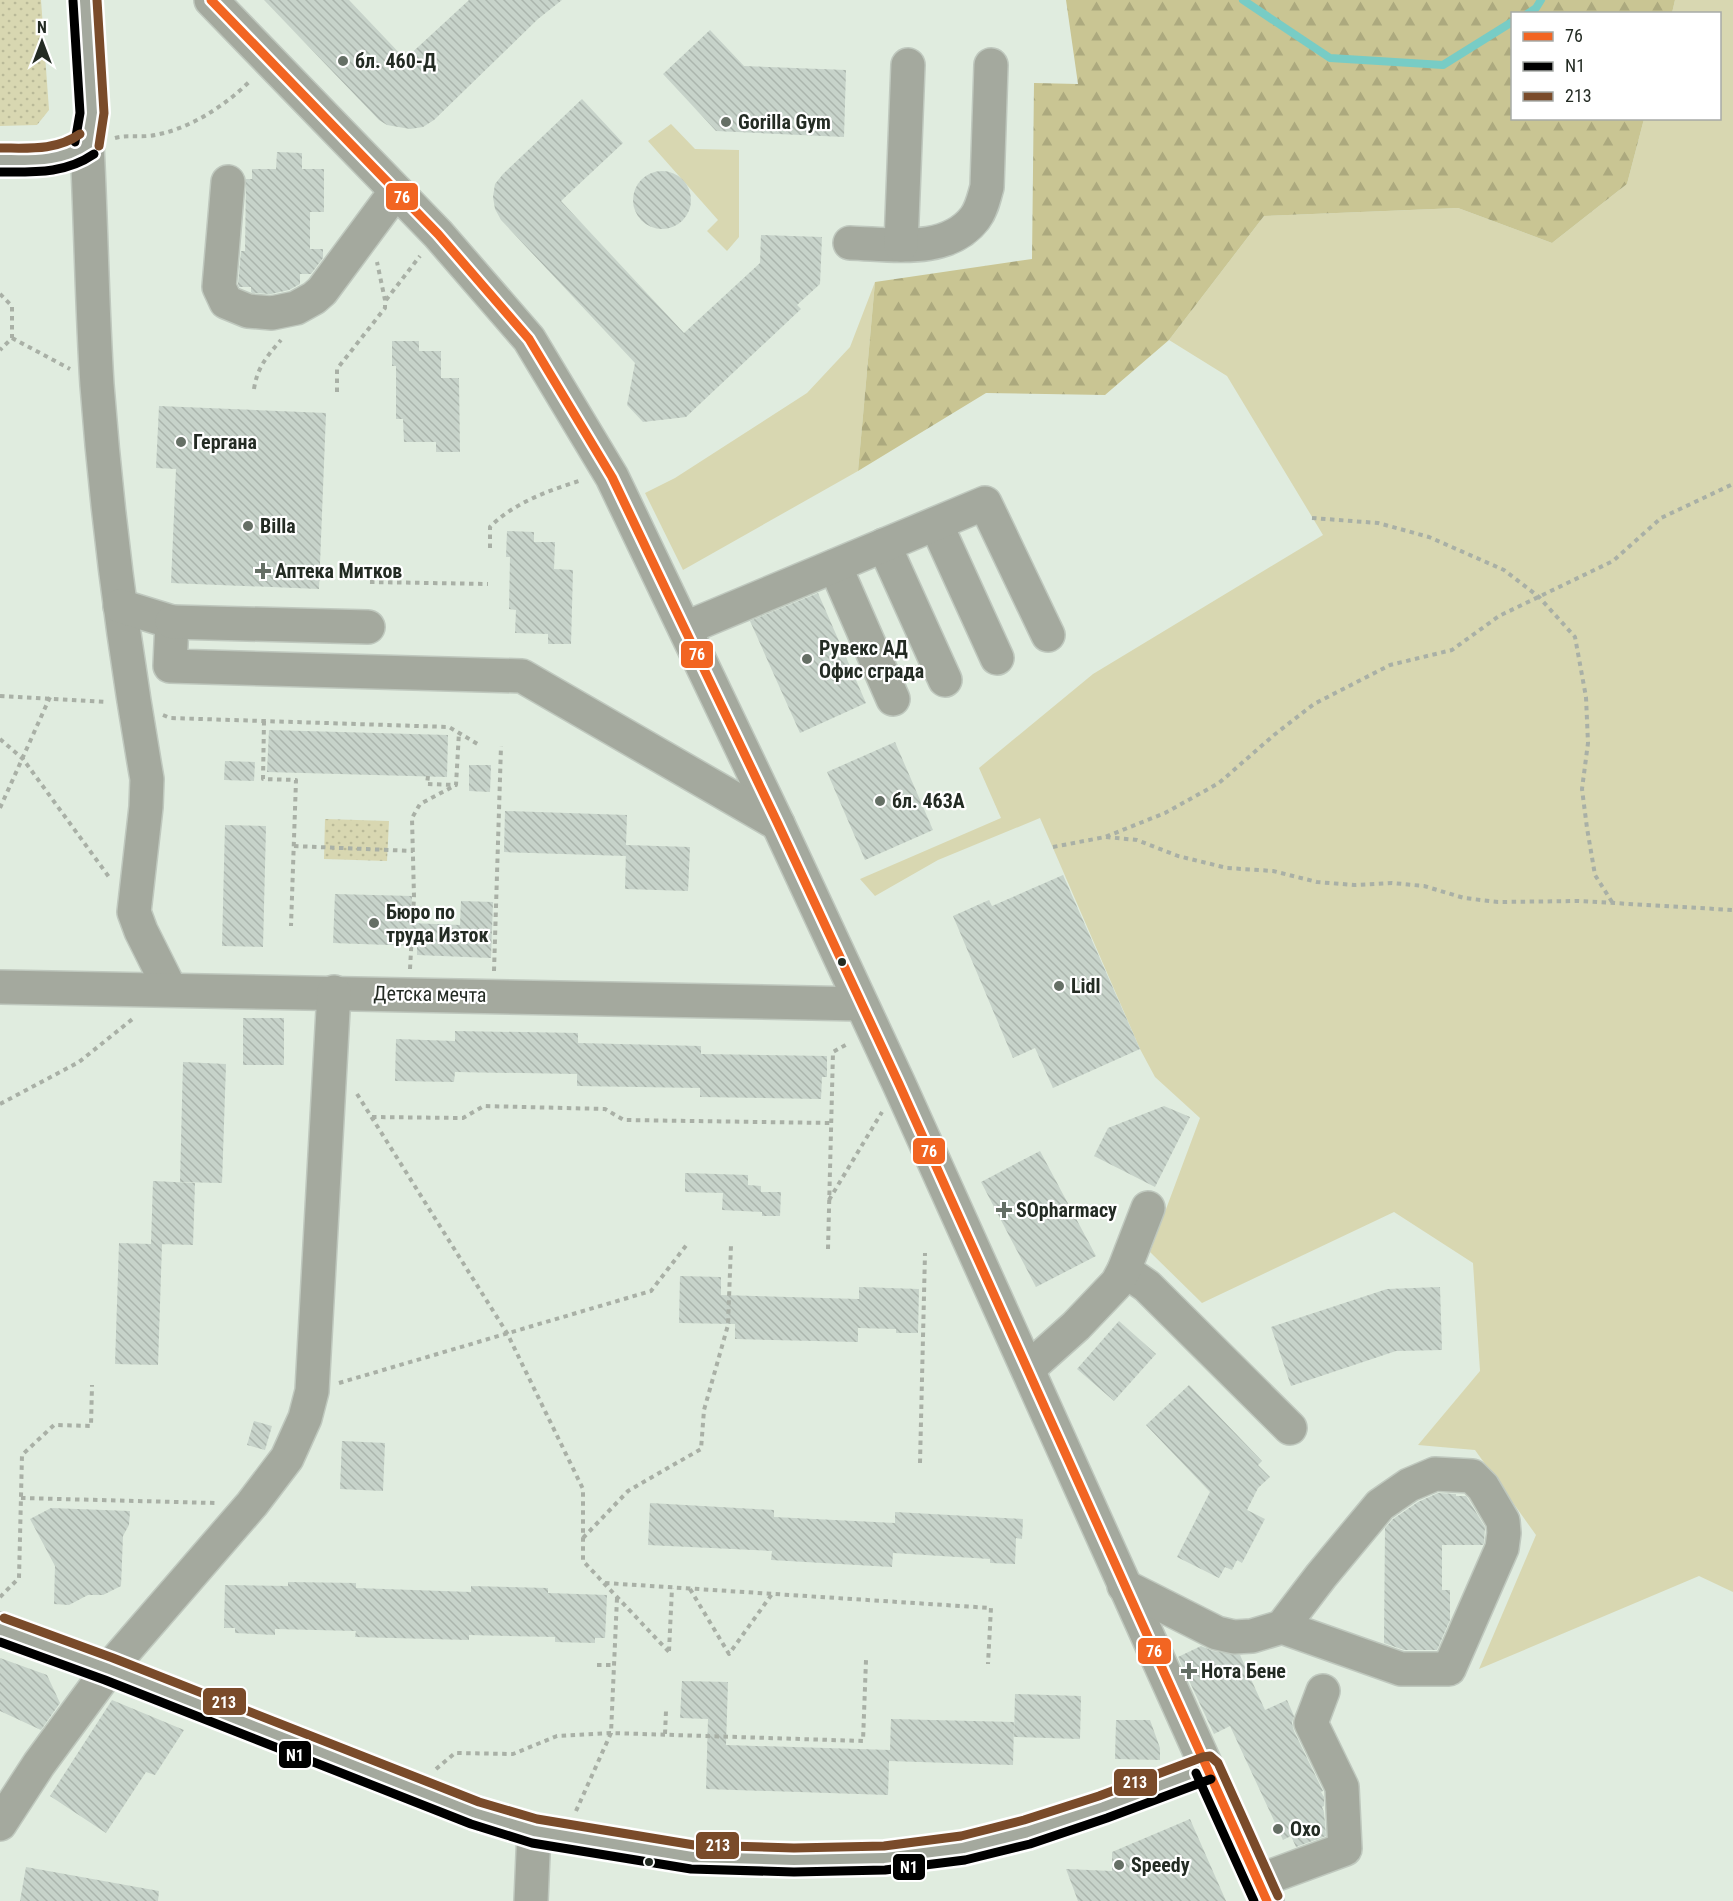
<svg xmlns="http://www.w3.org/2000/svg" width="1733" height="1901" font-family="'Roboto Condensed',sans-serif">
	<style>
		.grass { fill: #d8d7b1 }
		.forest { fill: url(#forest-firs) }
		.park { fill: url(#park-dots) }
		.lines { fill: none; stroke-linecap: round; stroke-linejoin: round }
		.stream { stroke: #78ccc5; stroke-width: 8 }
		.building { fill: url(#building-back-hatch) }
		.minor-casing { stroke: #bfc8be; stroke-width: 36 }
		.path { stroke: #a9b0a6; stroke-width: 4; stroke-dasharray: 4.5 4.5; stroke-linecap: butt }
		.minor { stroke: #a4a99e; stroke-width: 33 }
		.bus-1-casing { stroke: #fff; stroke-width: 14 }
		.bus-2-casing { stroke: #fff; stroke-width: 14 }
		.bus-3-casing { stroke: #fff; stroke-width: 14 }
		.bus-1 { stroke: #f26522; stroke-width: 9 }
		.bus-2 { stroke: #000; stroke-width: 9 }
		.bus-3 { stroke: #7a4b2a; stroke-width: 9 }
		.poi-dot { fill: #656f65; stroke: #fff; stroke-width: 2 }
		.bus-dot { fill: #232b23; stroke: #fff; stroke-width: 2 }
		.labels { text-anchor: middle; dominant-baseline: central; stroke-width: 4.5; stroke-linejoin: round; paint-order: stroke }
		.poi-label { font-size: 20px; font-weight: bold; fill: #232b23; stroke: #fff; text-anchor: start }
		.street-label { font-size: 20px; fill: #232b23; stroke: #fff }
		.line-badge { stroke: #fff; stroke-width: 2 }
		.badge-label { font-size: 16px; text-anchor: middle; font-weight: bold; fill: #fff }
	</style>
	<defs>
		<pattern id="forest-firs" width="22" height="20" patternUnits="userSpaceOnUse" patternTransform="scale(1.5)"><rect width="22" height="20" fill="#c9c593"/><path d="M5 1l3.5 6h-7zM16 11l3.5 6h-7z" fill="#aca97e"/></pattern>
		<pattern id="park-dots" width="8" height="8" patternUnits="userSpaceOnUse" patternTransform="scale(1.5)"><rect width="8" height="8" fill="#d8d7b1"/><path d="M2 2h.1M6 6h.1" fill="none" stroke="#b9b998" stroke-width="1.8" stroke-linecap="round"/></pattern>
		<pattern id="building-back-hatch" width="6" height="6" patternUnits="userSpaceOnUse" patternTransform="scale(1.5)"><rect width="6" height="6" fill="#c7d3ca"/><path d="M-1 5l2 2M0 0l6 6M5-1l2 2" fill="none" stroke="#abb5ad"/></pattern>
	</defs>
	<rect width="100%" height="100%" fill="#e0ecdf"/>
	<g class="grass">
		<polygon points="1675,0 1733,0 1733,1592 1699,1576 1479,1669 1536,1535 1475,1450 1418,1445 1480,1371 1473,1263 1394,1212 1202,1303 1150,1252 1200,1118 1155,1077 1140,1049 1040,818 938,860 875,896 860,879 1001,818 979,768 1093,674 1323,535 1227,376 1169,340 1264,216 1458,208 1552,243 1627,184 1644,119 1720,118 1720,14 1672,13"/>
		<polygon points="671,124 695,149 739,150 739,237 727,251 707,231 718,220 648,141"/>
		<polygon points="875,282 858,471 683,570 645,493 675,478 807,393 850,347"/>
	</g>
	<polygon class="forest" points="1066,0 1675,0 1672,13 1512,14 1512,118 1644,119 1627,184 1552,243 1458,208 1264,216 1169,340 1105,395 986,393 858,471 875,282 1032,259 1034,83 1078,84"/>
	<g class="park">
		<polygon points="0,0 41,0 49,110 37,125 0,126"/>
		<polygon points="325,819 389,821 387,861 324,859"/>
	</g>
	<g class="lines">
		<g class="stream">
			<polyline points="1243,0 1330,58 1443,65 1512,22"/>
			<polyline points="1527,14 1536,8 1541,0"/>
		</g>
	</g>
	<g class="building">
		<polygon points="264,0 349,0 405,59 469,0 562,0 538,19 434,120 423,127 410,129 387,125 379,120"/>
		<polygon points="710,30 744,66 846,70 844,137 716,131 663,74"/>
		<polygon points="582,99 623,143 561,201 684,333 760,263 761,235 822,237 820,284 797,305 801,309 686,417 643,422 627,405 635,363 501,220 495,209 493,197 495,184 503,174"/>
		<polygon points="277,152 302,153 302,169 324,169 324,212 310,212 310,249 323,249 323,258 311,274 300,274 300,284 289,290 271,294 252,293 251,292 251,287 239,287 238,284 241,251 245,251 246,179 252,179 252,169 276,169"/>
		<circle cx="662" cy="200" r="29"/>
		<polygon points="392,341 419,341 419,351 441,351 441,378 459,378 460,452 436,452 436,442 404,442 403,419 396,419 396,366 392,366"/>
		<polygon points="159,406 326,413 319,589 171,583 176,469 156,468"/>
		<polygon points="507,531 534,532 534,542 555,542 554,569 573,570 571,644 548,644 548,634 515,633 516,610 509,609 510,557 506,557"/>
		<polygon points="818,593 866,703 800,733 750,621"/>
		<polygon points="269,730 448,735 447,777 267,772"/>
		<polygon points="895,742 933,830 865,860 827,772"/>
		<polygon points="225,761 255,762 254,781 224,780"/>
		<polygon points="469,765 491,765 490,792 469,791"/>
		<polygon points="505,811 627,815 626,845 690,847 688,891 625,889 626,849 626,856 504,852"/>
		<polygon points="225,825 266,826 263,947 222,946"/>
		<polygon points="1063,875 1140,1049 1053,1088 1035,1048 1013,1058 953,916 989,900 992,906"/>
		<polygon points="335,894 412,896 411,923 460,925 461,901 493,902 491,958 417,955 417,946 333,943"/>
		<rect x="243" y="1018" width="41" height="47"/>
		<polygon points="455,1031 578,1033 578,1043 701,1046 701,1054 827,1056 827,1077 822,1077 821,1099 700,1097 700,1088 577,1086 577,1074 455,1072 454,1082 395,1081 396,1039 455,1041"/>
		<polygon points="183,1062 226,1064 222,1183 180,1182"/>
		<polygon points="1164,1106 1190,1117 1155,1187 1094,1156 1108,1128"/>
		<polygon points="1040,1151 1096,1256 1036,1287 981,1182"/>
		<polygon points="685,1173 748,1175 748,1185 761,1186 761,1192 781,1192 780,1216 762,1216 762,1212 722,1210 723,1193 685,1192"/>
		<polygon points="153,1181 195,1183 193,1245 160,1244 162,1244 158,1365 115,1364 119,1243 151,1244"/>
		<polygon points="680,1276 721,1277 721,1295 859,1299 859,1287 919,1289 918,1333 896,1333 896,1329 858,1328 858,1342 735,1339 735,1324 679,1323"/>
		<polygon points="1440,1287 1442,1350 1396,1351 1291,1386 1271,1327 1387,1289"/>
		<polygon points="1119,1321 1156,1354 1114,1401 1077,1369"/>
		<polygon points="1189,1385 1262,1461 1258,1465 1270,1477 1258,1488 1247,1510 1265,1519 1242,1563 1237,1560 1232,1570 1225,1567 1219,1578 1177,1557 1210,1492 1146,1425"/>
		<polygon points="254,1421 272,1426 265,1450 247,1445"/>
		<polygon points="342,1441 385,1443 383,1491 340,1489"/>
		<polygon points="1438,1493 1456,1494 1456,1496 1466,1496 1468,1499 1485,1527 1484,1543 1483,1545 1442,1545 1442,1590 1450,1590 1450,1620 1437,1650 1404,1650 1384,1643 1385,1528 1393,1519 1418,1502"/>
		<polygon points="650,1503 774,1510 774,1517 895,1523 895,1512 1023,1519 1022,1539 1016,1538 1015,1564 990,1563 990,1559 893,1553 892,1567 771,1560 772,1551 648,1545"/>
		<polygon points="51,1508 130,1511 129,1525 123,1536 121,1586 103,1595 88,1595 69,1605 54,1604 55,1566 30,1519"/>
		<polygon points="288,1582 356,1583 356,1588 471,1592 471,1586 548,1588 548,1593 607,1595 605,1638 595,1638 595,1643 555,1642 555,1637 469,1635 469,1640 355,1637 356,1631 275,1629 275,1635 235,1633 235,1628 224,1628 225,1585 288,1586"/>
		<polygon points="1201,1646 1213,1651 1240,1655 1265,1710 1287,1700 1294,1716 1292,1723 1294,1731 1323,1791 1321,1792 1324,1797 1324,1806 1322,1807 1324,1812 1326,1836 1296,1847 1291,1836 1283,1840 1230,1726 1214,1734 1178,1657"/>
		<polygon points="0,1658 47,1675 60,1703 41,1730 0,1711"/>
		<polygon points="682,1681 728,1682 726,1745 890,1750 891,1719 1014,1722 1013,1765 889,1761 888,1795 706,1789 708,1719 680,1718"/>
		<polygon points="1015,1694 1081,1696 1080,1739 1014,1737"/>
		<polygon points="112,1700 184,1730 155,1775 146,1772 106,1833 50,1796"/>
		<polygon points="1116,1720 1150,1720 1160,1748 1160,1760 1115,1759"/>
		<polygon points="1190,1819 1226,1901 1078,1901 1066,1869 1112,1871 1112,1852"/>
		<polygon points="26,1867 159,1891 158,1901 20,1901"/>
	</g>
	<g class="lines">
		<defs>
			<g id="minor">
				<path d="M85,0L92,114L87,144C91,224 92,305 97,385C107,517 124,648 147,779L146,807L134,912L141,931L170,989"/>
				<polyline points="211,0 438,234 529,339 612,477 778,824 899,1084 1267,1901"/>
				<path d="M0,160C30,159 63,164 87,144"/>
				<polyline points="228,182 219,287 226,302 248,311 272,313 296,308 314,298 322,291 396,191"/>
				<path d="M850,243C891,244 947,255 975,218C982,209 984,197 987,187L991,65"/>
				<polyline points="901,245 908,65"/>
				<polyline points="936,524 997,658"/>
				<polyline points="884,545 945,680"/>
				<polyline points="835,566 893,699"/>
				<polyline points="120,606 172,622 170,666 522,676 778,824"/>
				<polyline points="172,622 368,627"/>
				<polyline points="686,628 985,503 1048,635"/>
				<polyline points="0,987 861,1004"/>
				<polyline points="1124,1270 1147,1286 1290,1428"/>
				<polyline points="1028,1369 1076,1326 1117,1283 1124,1270 1148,1208"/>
				<polyline points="1124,1586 1217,1633 1234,1637 1252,1636 1282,1627 1321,1576 1380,1505 1409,1485 1435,1474 1472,1476 1483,1487 1503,1521 1504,1533 1502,1548 1449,1669 1401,1669 1282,1627"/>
				<polyline points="0,1629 109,1669 475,1813 534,1831 693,1857 794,1860 885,1858 963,1848 1027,1832 1103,1807 1207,1768"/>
				<polyline points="0,1824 39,1764 109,1669 252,1504 287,1458 305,1418 312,1391 334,992"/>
				<polyline points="1258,1881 1345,1849 1342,1787 1311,1723 1323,1691"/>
				<polyline points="531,1901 534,1831"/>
			</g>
		</defs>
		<use href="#minor" class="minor-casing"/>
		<g class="path">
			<path d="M115,138C126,135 136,137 148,136C185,132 224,107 250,81"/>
			<polyline points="0,294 12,306 12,338 0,350"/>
			<polyline points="386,300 420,256"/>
			<polyline points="12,338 70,369"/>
			<path d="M254,389C257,368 267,356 281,340"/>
			<polyline points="337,392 337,369 385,308 385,300 377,262"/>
			<polyline points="1312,518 1378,523 1429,537 1504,570 1539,597 1575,637 1586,697 1588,743 1582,789 1587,828 1595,875 1612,902"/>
			<path d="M490,548V527C513,503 550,490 582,480"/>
			<polyline points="370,582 488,584"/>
			<polyline points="0,696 107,702"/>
			<polyline points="163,715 170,718 449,727 481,746"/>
			<polyline points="264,721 263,779 296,780 291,926"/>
			<polyline points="0,739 23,759 109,877"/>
			<polyline points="428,776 427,784 456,785 459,732"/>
			<polyline points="0,808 50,697"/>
			<polyline points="1106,837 1137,840 1178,856 1227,868 1273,871 1317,882 1354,885 1392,883 1424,886 1464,898 1498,902 1579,901 1733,910"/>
			<polyline points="294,846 413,851"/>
			<polyline points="1053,847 1105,837 1165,813 1219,783 1274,735 1314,704 1390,665 1452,650 1499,616 1613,561 1661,518 1733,484"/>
			<polyline points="410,969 414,897 412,818 420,804 456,785"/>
			<polyline points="494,971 501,746"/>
			<polyline points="357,1094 507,1333 583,1489 583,1561 669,1652"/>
			<polyline points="0,1104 79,1062 135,1017"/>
			<polyline points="372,1117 463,1118 484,1106 605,1109 624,1120 830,1123"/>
			<polyline points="829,1200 882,1112"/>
			<polyline points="828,1249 833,1052 849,1043"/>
			<polyline points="339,1383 651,1291 688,1243"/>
			<polyline points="920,1463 925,1253"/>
			<polyline points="21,1498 215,1503"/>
			<polyline points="583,1538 628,1491 701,1449 704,1410 728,1325 731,1245"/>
			<polyline points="605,1583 991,1608 988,1664"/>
			<polyline points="690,1589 729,1654 772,1594"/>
			<polyline points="0,1597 19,1578 22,1455 54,1425 91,1426 92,1385"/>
			<polyline points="669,1651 672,1588"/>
			<polyline points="597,1665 614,1665"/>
			<polyline points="665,1734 666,1711"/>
			<polyline points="436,1769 455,1753 513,1754 557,1736 611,1733 863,1741 866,1660"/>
			<polyline points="576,1811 611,1733 617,1598"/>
		</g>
		<use href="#minor" class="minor"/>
		<defs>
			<polyline id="bus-1" points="211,0 438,234 529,339 612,477 778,824 899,1084 1267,1901"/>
			<g id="bus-2">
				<polyline points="73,1 80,113 75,142"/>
				<path d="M0,172C34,172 65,174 94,154"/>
				<polyline points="0,1642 105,1680 471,1824 532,1843 691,1869 794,1872 885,1870 965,1860 1030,1844 1107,1818 1211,1779"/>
				<polyline points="1196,1773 1254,1901"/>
			</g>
			<g id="bus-3">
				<polyline points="97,0 104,113 99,146"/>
				<path d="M0,148C28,148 56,151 80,134"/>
				<polyline points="4,1618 113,1658 479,1802 537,1819 694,1845 794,1848 884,1846 961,1836 1024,1820 1099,1796 1203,1757 1210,1756 1218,1763 1278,1896"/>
			</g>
		</defs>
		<use href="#bus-1" class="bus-1-casing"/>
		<use href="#bus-2" class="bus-2-casing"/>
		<use href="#bus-3" class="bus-3-casing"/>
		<use href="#bus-1" class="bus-1"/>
		<use href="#bus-2" class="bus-2"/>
		<use href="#bus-3" class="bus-3"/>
	</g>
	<g class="poi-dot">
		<circle cx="343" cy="61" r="6"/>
		<circle cx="726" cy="122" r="6"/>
		<circle cx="181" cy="442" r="6"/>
		<circle cx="248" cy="526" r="6"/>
		<path d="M260 562h6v6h6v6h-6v6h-6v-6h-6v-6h6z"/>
		<circle cx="807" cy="659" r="6"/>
		<circle cx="880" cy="801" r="6"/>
		<circle cx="374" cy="923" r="6"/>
		<circle cx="1059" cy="986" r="6"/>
		<path d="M1001 1201h6v6h6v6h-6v6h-6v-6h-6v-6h6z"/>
		<path d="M1186 1662h6v6h6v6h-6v6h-6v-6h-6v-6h6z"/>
		<circle cx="1278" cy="1829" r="6"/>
		<circle cx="1119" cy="1865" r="6"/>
	</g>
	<g class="bus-dot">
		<circle cx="842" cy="962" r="5"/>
		<circle cx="649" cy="1862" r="5"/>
	</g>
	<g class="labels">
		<g class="poi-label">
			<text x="355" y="61">бл. 460-Д</text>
			<text x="738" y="122">Gorilla Gym</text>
			<text x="193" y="442">Гергана</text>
			<text x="260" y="526">Billa</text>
			<text x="275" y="571">Аптека Митков</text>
			<text x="819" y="648">Рувекс АД<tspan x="819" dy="23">Офис сграда</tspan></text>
			<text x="892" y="801">бл. 463А</text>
			<text x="386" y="912">Бюро по<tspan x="386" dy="23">труда Изток</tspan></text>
			<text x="1071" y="986">Lidl</text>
			<text x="1016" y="1210">SOpharmacy</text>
			<text x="1201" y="1671">Нота Бене</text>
			<text x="1290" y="1829">Охо</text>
			<text x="1131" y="1865">Speedy</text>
		</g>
		<g class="street-label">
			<text transform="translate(430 994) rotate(1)">Детска мечта</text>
		</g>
	</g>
	<g class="line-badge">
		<rect x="385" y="182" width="34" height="29" rx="6" fill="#f26522"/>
		<rect x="680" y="640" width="34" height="29" rx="6" fill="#f26522"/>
		<rect x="912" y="1137" width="34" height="28" rx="6" fill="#f26522"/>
		<rect x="1137" y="1637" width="35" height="28" rx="6" fill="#f26522"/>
		<rect x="202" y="1687" width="45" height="29" rx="6" fill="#7a4b2a"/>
		<rect x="278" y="1740" width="34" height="29" rx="6" fill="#000"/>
		<rect x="1113" y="1768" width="45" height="29" rx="6" fill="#7a4b2a"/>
		<rect x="695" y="1831" width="45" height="29" rx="6" fill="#7a4b2a"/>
		<rect x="892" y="1853" width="34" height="28" rx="6" fill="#000"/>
	</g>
	<g class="badge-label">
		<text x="402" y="203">76</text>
		<text x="697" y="660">76</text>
		<text x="929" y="1157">76</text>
		<text x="1154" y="1657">76</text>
		<text x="224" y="1708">213</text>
		<text x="295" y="1761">N1</text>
		<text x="1135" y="1788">213</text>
		<text x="718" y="1851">213</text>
		<text x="909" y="1873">N1</text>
	</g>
	<rect x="1511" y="12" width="210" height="108" fill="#ffffff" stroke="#a7aaa7" stroke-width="1.5"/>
	<rect x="1523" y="32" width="30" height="9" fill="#f26522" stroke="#a7aaa7" stroke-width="1.5"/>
	<text x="1565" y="42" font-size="18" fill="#232b23">76</text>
	<rect x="1523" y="62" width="30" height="9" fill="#000000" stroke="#a7aaa7" stroke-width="1.5"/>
	<text x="1565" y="72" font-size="18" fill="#232b23">N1</text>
	<rect x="1523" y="92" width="30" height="9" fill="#7a4b2a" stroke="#a7aaa7" stroke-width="1.5"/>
	<text x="1565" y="102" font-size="18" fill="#232b23">213</text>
	<g transform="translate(42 42)" stroke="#ffffff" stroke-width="4.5" paint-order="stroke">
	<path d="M0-4.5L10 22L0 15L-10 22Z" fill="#232b23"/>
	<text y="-9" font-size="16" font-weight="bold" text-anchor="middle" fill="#232b23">N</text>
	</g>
</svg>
